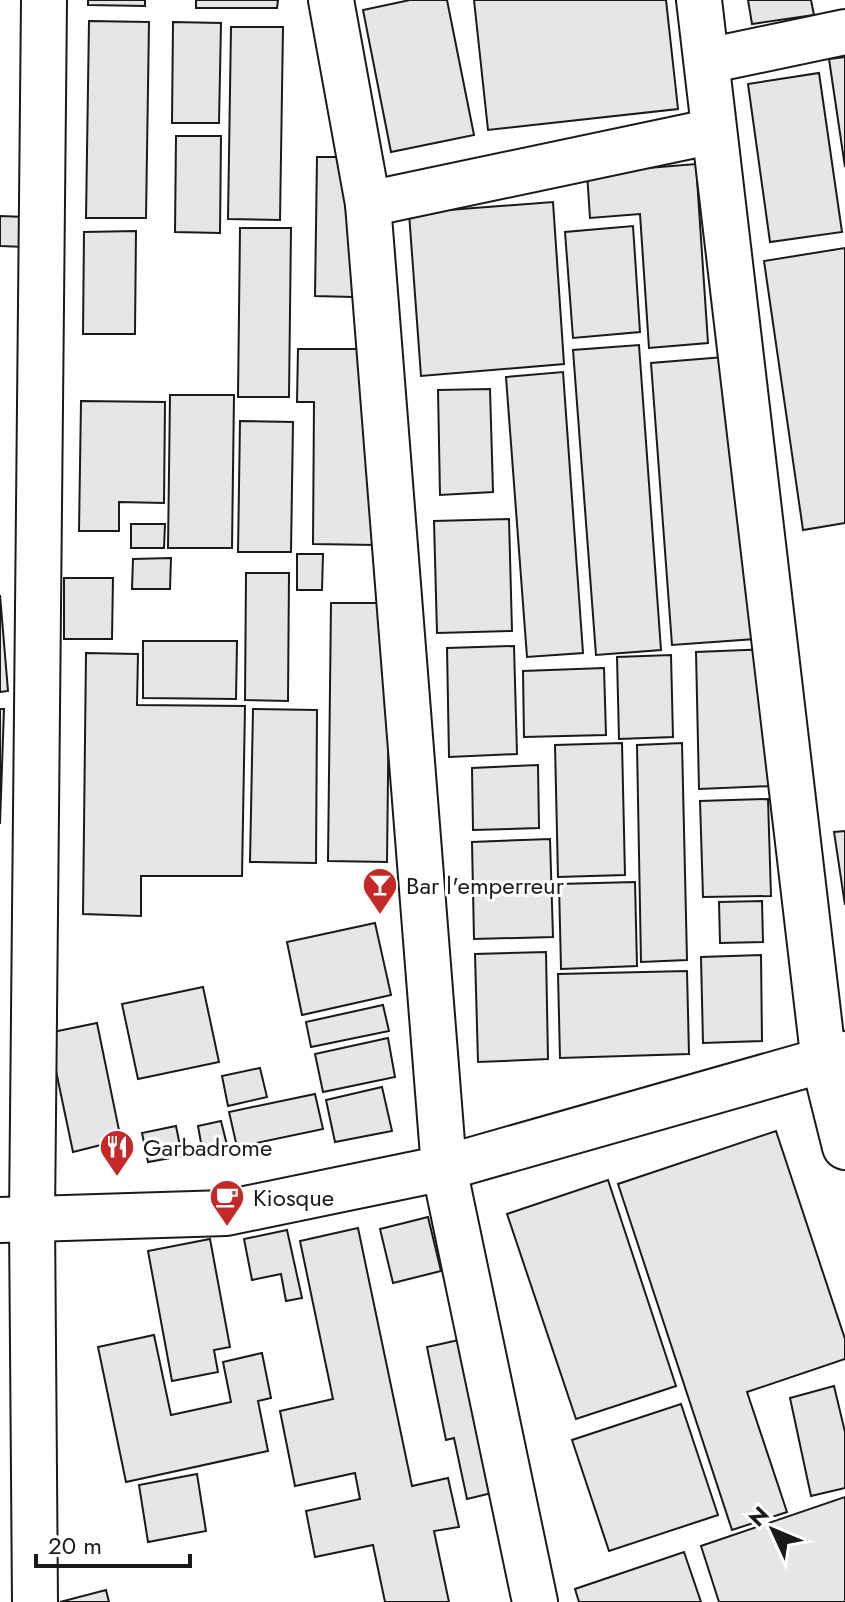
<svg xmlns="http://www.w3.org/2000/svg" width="845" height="1602" font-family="Jost,sans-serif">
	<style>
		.building { fill: #e6e6e6; stroke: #1a1a1a; stroke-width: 2 }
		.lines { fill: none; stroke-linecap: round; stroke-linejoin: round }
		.minor-casing { stroke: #1a1a1a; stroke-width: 48 }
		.minor { stroke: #fff; stroke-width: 44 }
		.labels { text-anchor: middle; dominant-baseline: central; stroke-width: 6; stroke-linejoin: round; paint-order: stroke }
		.poi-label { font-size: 24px; fill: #1a1a1a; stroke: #fff; text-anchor: start }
	</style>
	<rect width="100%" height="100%" fill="#fff"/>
	<g class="building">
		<polygon points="88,0 145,0 145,6 88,5"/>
		<polygon points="196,0 278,0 277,8 196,8"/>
		<polygon points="410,0 447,0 474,135 391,152 363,10"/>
		<polygon points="474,0 666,0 678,109 488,130"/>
		<polygon points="748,0 811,0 814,15 752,24"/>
		<polygon points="89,21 149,22 146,218 86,218"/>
		<polygon points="173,22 221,23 219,123 172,123"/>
		<polygon points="231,27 283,27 280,220 228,219"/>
		<polygon points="845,57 845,167 829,59"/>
		<polygon points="819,73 842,232 770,242 748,84"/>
		<polygon points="176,136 221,136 220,233 175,232"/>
		<polygon points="317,157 355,157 353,297 315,296"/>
		<polygon points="696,164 708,343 649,348 640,214 590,218 587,173"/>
		<polygon points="553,202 564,364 421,376 409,213"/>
		<polygon points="0,216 26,217 25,247 0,246"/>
		<polygon points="633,226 640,332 573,338 565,232"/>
		<polygon points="240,228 291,228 289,397 238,397"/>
		<polygon points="136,231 135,334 83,334 84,232"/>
		<polygon points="845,248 845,523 803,530 764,261"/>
		<polygon points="639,345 661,650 596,655 573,350"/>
		<polygon points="298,349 377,349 375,545 313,544 314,402 297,402"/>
		<polygon points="736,356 755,639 672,645 651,363"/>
		<polygon points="563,372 583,653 527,657 506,377"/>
		<polygon points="490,389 493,492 440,495 438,390"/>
		<polygon points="170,395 234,395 232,548 168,548"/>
		<polygon points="81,401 165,402 164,503 119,502 119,531 79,531"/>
		<polygon points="240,421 293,422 291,552 238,552"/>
		<polygon points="509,519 512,631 437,633 434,521"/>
		<polygon points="131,524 165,524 164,548 131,548"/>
		<polygon points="297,554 323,554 322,590 297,590"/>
		<polygon points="171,558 170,589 132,589 133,559"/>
		<polygon points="246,573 289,573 288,701 245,700"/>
		<polygon points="64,578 113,578 112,639 64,639"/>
		<polygon points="0,595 8,691 0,692"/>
		<polygon points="331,603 390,603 387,862 328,861"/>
		<polygon points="143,641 237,641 236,699 143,698"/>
		<polygon points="514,646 517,754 449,757 447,648"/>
		<polygon points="770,649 773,786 699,789 696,652"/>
		<polygon points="86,653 138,654 137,705 245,706 242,876 141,876 141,916 83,914"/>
		<polygon points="671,655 673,737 619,739 617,657"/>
		<polygon points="604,668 606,735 524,737 523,671"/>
		<polygon points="0,709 4,709 0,824"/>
		<polygon points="253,709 317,710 316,863 250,862"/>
		<polygon points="622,743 625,875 558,877 555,745"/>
		<polygon points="682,743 687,960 641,962 637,745"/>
		<polygon points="538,765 539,828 473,830 472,768"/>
		<polygon points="768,799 771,896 703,897 700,801"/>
		<polygon points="845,831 845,905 834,832"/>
		<polygon points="550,839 553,937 474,939 472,842"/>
		<polygon points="635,882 637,966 561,969 559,884"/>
		<polygon points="762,901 763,942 720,943 719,902"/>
		<polygon points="375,923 391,995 302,1015 287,942"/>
		<polygon points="546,952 548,1059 478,1062 475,954"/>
		<polygon points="761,955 762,1041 703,1043 701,957"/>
		<polygon points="687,971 689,1054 560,1058 558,974"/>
		<polygon points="203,987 219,1062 138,1079 122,1004"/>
		<polygon points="383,1005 389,1031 311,1047 306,1022"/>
		<polygon points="97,1023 121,1140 73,1152 48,1033"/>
		<polygon points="388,1038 395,1077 323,1092 315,1054"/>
		<polygon points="260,1068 267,1097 228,1106 222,1076"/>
		<polygon points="382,1087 392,1131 335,1142 326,1100"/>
		<polygon points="315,1094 323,1129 237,1147 229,1112"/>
		<polygon points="221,1121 228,1149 203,1154 198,1126"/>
		<polygon points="176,1126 182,1156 148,1162 142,1133"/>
		<polygon points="776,1131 845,1339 845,1359 747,1392 787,1512 732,1530 618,1184"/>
		<polygon points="608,1180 676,1386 576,1419 507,1214"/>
		<polygon points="428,1217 441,1271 393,1283 380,1229"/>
		<polygon points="358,1228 412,1486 448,1478 459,1527 434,1531 449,1602 385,1602 373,1545 315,1557 306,1511 360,1499 355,1473 295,1486 280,1411 333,1399 300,1241"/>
		<polygon points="287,1230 302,1298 286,1301 281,1274 252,1280 244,1239"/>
		<polygon points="210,1239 230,1347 214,1350 218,1372 172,1381 148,1251"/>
		<polygon points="154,1335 171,1415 231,1402 223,1362 262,1353 271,1398 258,1401 268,1451 126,1482 98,1347"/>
		<polygon points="468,1338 500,1491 467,1499 454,1438 446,1440 427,1347"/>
		<polygon points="834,1386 845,1432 845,1488 811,1496 790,1398"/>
		<polygon points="681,1404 718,1515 609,1551 572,1440"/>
		<polygon points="197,1474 206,1531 148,1542 139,1485"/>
		<polygon points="845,1497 845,1602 719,1602 701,1546"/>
		<polygon points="684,1552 701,1602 579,1602 575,1589"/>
		<polygon points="106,1590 109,1602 60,1602"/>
	</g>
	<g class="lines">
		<defs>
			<g id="minor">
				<polyline points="331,0 368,204 444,1168 535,1602"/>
				<polyline points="699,0 824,1063 845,1147"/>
				<polyline points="707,61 845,32"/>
				<polyline points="368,204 714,131"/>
				<polyline points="0,1220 226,1213 444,1168 845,1054"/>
				<polyline points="35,1602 32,1218 44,0"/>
			</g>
		</defs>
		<use href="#minor" class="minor-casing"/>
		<use href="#minor" class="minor"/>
	</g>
	<defs>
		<symbol id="bar-pin" viewBox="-11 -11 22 30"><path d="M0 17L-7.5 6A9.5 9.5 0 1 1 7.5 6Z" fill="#c62828" stroke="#fff"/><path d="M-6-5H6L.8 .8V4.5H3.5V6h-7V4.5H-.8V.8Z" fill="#fff"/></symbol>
		<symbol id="restaurant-pin" viewBox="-11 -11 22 30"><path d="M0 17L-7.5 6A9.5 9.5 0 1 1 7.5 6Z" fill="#c62828" stroke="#fff"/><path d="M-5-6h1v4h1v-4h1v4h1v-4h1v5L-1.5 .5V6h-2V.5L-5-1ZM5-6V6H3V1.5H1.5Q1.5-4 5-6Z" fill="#fff"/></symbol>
		<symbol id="cafe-pin" viewBox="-11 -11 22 30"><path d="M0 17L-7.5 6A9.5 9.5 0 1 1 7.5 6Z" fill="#c62828" stroke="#fff"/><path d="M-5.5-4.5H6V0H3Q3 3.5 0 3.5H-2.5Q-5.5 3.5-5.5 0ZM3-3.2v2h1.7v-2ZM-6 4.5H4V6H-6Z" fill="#fff"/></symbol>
	</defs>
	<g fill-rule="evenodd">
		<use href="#bar-pin" x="360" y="865" width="40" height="54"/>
		<use href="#restaurant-pin" x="97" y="1127" width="40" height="54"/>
		<use href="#cafe-pin" x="207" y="1177" width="40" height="54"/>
	</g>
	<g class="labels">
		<g class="poi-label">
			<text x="406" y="885">Bar l'emperreur</text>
			<text x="143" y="1147">Garbadrome</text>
			<text x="253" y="1197">Kiosque</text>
		</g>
	</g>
	<g transform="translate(773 1530) rotate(314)" stroke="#ffffff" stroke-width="6" paint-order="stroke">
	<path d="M0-6L14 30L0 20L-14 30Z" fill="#1a1a1a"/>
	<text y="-12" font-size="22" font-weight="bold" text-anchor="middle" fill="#1a1a1a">N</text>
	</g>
	<path d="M36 1554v12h154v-12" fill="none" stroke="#1a1a1a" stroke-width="4"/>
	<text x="48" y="1554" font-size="24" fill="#1a1a1a" stroke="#ffffff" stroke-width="6" paint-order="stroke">20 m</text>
</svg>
